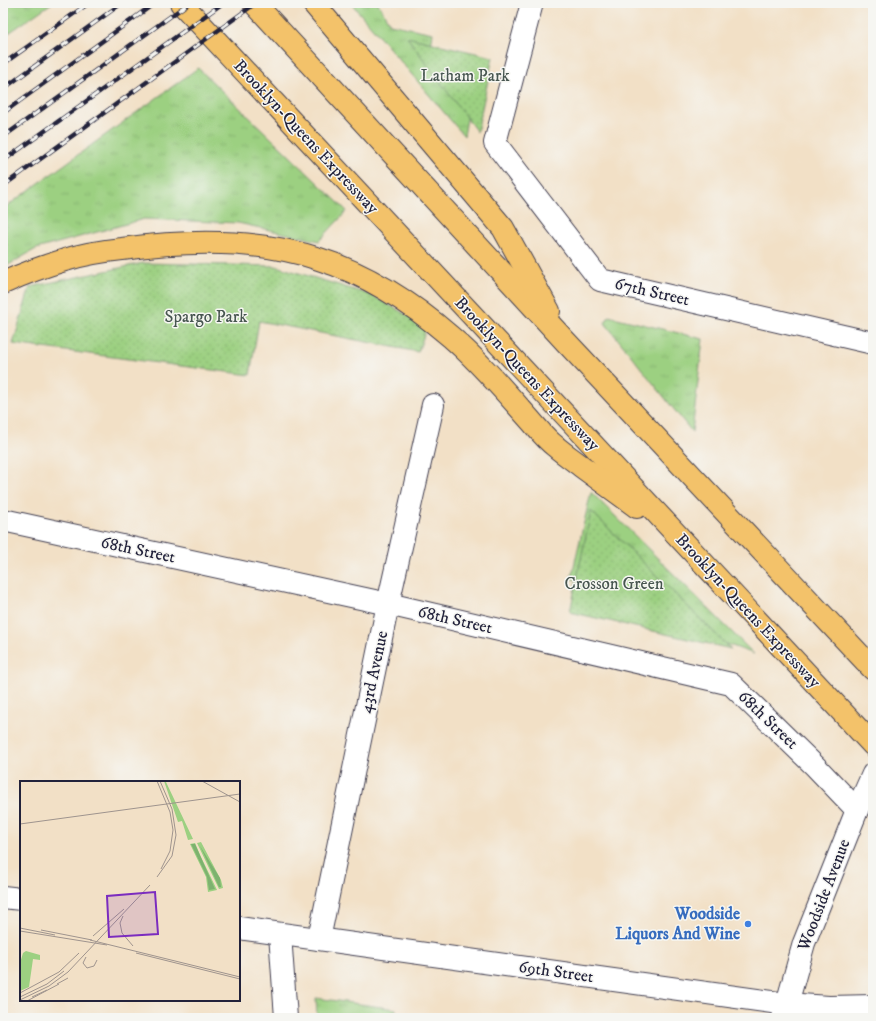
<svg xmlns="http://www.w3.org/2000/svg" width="876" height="1021" font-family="'IM FELL DW Pica',serif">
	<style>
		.grass { fill: url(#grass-tufts); stroke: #5f795e }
		.park { fill: url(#park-dots); stroke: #5f795e }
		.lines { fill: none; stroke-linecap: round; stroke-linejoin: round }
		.minor-casing { stroke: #413e50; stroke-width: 24 }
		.highway-casing { stroke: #413e50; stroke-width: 24 }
		.minor { stroke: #fff; stroke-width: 22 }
		.highway { stroke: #f3c26a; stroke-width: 22 }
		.rail-casing { stroke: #22223b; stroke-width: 4.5 }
		.rail { stroke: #f6f6f2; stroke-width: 3; stroke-dasharray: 9; stroke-linecap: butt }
		.shop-dot { fill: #3f7fe0; stroke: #f6f6f2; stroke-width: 1.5 }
		.labels { text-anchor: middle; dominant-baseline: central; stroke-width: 3; stroke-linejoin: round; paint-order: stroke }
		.park-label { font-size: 17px; fill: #475650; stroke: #f6f6f2 }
		.street-label { font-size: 17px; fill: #22223b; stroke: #f6f6f2 }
		.shop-label { font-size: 17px; font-weight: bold; fill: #366cbe; stroke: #f6f6f2; text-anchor: end }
		.inset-road { fill: none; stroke: #9f948e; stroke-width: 1 }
		.view { fill: #7b2cbf; fill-opacity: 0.15; stroke: #7b2cbf; stroke-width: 2 }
		.inset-edge { fill: none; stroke: #22223b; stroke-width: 2 }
	</style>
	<defs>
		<pattern id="grass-tufts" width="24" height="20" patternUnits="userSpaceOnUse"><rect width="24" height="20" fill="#9cd081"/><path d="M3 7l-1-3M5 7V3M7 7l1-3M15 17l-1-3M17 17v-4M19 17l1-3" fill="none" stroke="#86b270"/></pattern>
		<pattern id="park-dots" width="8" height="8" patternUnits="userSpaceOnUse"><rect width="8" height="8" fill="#9cd081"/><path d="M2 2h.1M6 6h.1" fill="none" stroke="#86b270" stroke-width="1.8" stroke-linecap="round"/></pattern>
	</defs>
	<rect width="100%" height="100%" fill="#f6f6f2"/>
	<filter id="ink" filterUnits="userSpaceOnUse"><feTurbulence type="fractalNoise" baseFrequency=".025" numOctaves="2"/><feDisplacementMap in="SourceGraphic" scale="8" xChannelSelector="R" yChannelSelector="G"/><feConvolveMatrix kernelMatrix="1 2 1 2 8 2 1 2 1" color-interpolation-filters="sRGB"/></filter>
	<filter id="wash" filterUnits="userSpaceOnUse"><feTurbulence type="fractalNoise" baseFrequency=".012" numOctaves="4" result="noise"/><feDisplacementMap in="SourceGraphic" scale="16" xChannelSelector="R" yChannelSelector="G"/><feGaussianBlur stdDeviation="0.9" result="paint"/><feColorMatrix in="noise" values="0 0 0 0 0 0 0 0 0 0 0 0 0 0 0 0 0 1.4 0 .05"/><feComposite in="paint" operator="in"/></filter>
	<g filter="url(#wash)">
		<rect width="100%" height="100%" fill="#f2e0c6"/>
		<g class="grass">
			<polygon points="3,3 52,3 3,37"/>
			<polygon points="351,3 378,3 390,24 433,33 431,47 477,60 464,136"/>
			<polygon points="198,68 347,211 319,241 238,223 144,219 36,249 3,268 3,209"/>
			<polygon points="609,316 703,339 692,432 605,323"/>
			<polygon points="591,492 754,654 694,632 603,583 571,579"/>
			<polygon points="316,998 396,1009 396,1015 353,1018 317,1018"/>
		</g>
		<g class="park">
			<polygon points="407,37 493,57 477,132"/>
			<polygon points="143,263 276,266 371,295 427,326 418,352 259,321 250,375 13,344 30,287"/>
			<polygon points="591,511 731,649 570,612"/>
		</g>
	</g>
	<g filter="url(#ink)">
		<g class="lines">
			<defs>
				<g id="minor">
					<polyline points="532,3 495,143 600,280 873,343"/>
					<polyline points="3,520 388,604 731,684 815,766 857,810"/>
					<polyline points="3,897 21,899"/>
					<polyline points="239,928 786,1004 829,1007 873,1006"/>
					<polyline points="280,934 286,1018"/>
					<polyline points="319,939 388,604 433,405"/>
					<polyline points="783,1018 804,943 857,810 873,774"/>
				</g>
				<g id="highway">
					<polyline points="181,3 873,745"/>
					<polyline points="254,3 566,342 873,669"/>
					<polyline points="313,3 503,228 549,311"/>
					<path d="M3,283C23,274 44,266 65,260C83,254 103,251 122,249C187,240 256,238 319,259C367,274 413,304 451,337C480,362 506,393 532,422C539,430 546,439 555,446C563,453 572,459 581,466C600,480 618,493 637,507"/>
				</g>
			</defs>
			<use href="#minor" class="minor-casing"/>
			<use href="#highway" class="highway-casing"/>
			<use href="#minor" class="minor"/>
			<use href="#highway" class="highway"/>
			<defs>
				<g id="rail">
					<polyline points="3,64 89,3"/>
					<polyline points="3,89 122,3"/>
					<polyline points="3,113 155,3"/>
					<polyline points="3,137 189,3"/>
					<polyline points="3,161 223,3"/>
					<polyline points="3,186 256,3"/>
				</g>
			</defs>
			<use href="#rail" class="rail-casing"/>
			<use href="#rail" class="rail"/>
		</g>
	</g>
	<circle class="shop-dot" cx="748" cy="924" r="4"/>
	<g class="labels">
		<g class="park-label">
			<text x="465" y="76">Latham Park</text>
			<text x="206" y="317">Spargo Park</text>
			<text x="614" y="584">Crosson Green</text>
		</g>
		<g class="street-label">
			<text transform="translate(306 137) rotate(47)">Brooklyn-Queens Expressway</text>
			<text transform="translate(652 292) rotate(13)">67th Street</text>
			<text transform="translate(527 374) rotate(47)">Brooklyn-Queens Expressway</text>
			<text transform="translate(138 550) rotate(12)">68th Street</text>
			<text transform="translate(748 611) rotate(47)">Brooklyn-Queens Expressway</text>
			<text transform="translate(455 620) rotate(13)">68th Street</text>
			<text transform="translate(374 672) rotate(-78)">43rd Avenue</text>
			<text transform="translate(768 720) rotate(44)">68th Street</text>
			<text transform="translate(824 895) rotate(-69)">Woodside Avenue</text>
			<text transform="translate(556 972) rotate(8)">69th Street</text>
		</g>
		<g class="shop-label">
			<text x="740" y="914">Woodside<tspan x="740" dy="20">Liquors And Wine</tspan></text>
		</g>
	</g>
	<g transform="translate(20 781)">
		<rect width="220" height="220" fill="#f2e0c6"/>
		<path d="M144,0L146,1L173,58L168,59L162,40L158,41ZM181,61L201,99L203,107L199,108L177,62ZM175,62L181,76L197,109L188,111L186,96L170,63Z" fill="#9cd081"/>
		<path d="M171,63H175L195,108L189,109L187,96ZM180,65L200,97L201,106H199Z" fill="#7db26f"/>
		<path d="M6,170L20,174V179L13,178L9,206L0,210V182L3,172Z" fill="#9cd081"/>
		<path class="inset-road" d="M137,0L150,31L153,49L150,70L141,88M182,0L220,21M0,43L220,13M137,96L152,75L156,54L152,28L140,0M103,135L100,142L102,152L113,165M0,147L35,154M21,149L72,159M0,150L87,164M73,155L104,128M70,159L220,196M116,172L220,198M66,176L63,182L67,187L74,185L77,179M37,203L48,197M0,212L39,191L59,172M0,216L27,203L44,190M12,216L27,209M0,219L29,205L48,191L130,104M7,220L39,203"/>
		<path class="view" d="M135,111L138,153L89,156L87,115Z"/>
		<rect width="220" height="220" class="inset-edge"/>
	</g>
	<rect width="876" height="1021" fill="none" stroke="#f6f6f2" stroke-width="16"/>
</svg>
